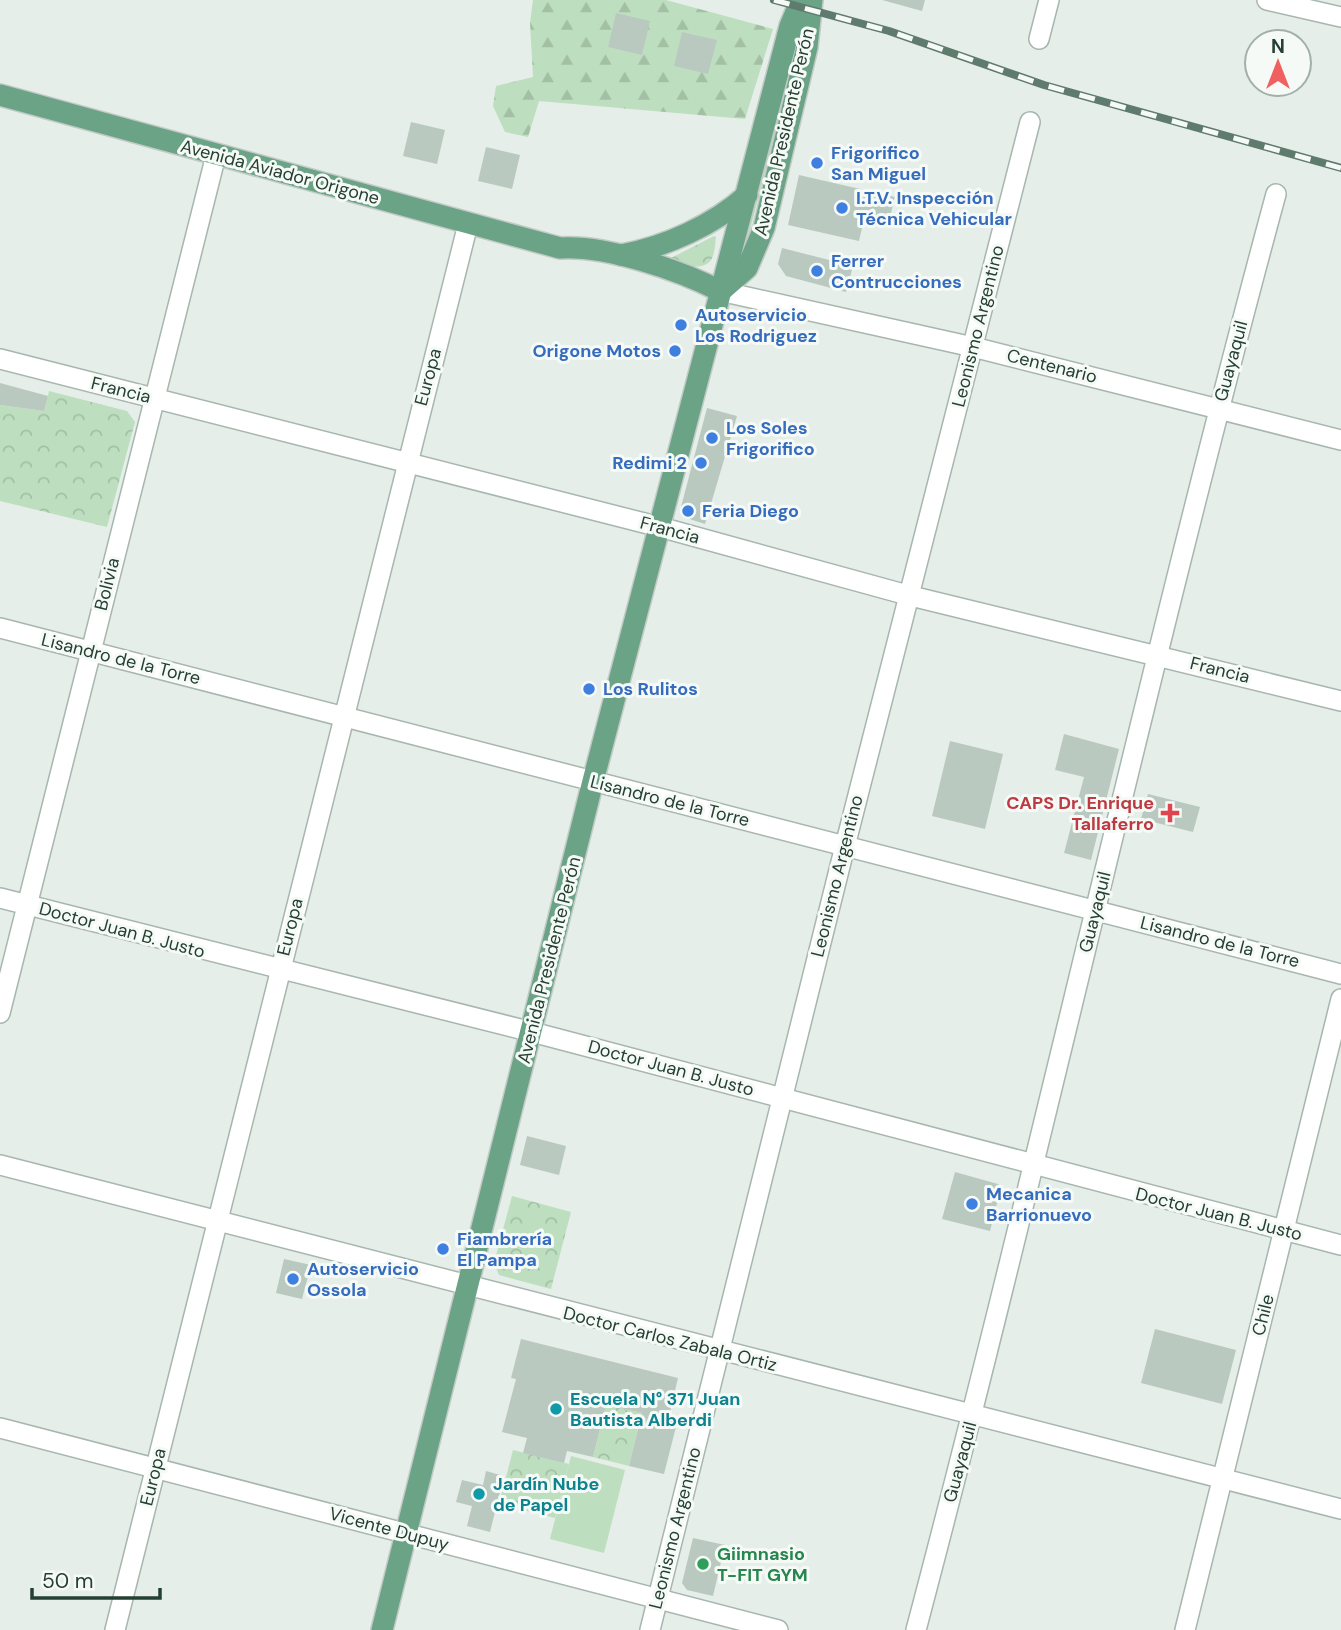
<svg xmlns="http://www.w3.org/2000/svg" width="1341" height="1630" font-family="'DM Sans',sans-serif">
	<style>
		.grass { fill: #bedfbf }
		.forest { fill: url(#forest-firs) }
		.park { fill: url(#park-crowns) }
		.building { fill: #bac9c0 }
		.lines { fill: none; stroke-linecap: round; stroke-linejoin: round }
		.minor-casing { stroke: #a7b6ae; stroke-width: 22 }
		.major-casing { stroke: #c2cac6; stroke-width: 24 }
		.minor { stroke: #fff; stroke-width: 19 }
		.major { stroke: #6aa386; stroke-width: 21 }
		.rail-casing { stroke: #5f7b6d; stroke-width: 8 }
		.rail { stroke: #f6faf7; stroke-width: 5; stroke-dasharray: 16; stroke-linecap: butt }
		.shop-dot { fill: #3f7fe0; stroke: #f6faf7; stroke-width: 2.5 }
		.health-dot { fill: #e0444e; stroke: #f6faf7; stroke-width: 2.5 }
		.culture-dot { fill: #0f9aa8; stroke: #f6faf7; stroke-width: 2.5 }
		.leisure-dot { fill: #2e9e5b; stroke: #f6faf7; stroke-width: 2.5 }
		.labels { text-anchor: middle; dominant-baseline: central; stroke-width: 6; stroke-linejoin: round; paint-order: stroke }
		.street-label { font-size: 18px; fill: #244032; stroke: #f6faf7 }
		.shop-label { font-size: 18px; font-weight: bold; fill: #366cbe; stroke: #f6faf7; text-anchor: start }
		.health-label { font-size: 18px; font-weight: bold; fill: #be3a42; stroke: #f6faf7; text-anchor: end }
		.culture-label { font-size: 18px; font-weight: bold; fill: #0d838f; stroke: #f6faf7; text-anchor: start }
		.leisure-label { font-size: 18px; font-weight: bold; fill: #27864d; stroke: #f6faf7; text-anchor: start }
	</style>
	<defs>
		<pattern id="forest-firs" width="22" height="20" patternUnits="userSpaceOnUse" patternTransform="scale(1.75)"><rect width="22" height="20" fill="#bedfbf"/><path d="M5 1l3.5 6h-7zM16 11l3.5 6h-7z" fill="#a3c0a5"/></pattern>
		<pattern id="park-crowns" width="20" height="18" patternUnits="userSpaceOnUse" patternTransform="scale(1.75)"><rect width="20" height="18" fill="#bedfbf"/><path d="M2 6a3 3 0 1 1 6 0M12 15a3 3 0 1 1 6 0" fill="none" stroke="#a3c0a5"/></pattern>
	</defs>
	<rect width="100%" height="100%" fill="#e5eee8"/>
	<g class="grass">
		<polygon points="793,43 798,44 747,242 742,241"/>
		<polygon points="571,1456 625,1470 604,1553 550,1539"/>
	</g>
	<polygon class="forest" points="533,0 666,0 773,29 745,119 539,101 528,137 505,132 493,106 496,86 533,77 530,23"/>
	<g class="park">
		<path d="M714,236L716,237C715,244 715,254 711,260C703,272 678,265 669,259Z"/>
		<polygon points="49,391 127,411 135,422 107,527 0,501 0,405 44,411"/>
		<polygon points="512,1196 571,1212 551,1289 499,1275 494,1263"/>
		<polygon points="606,1405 642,1413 629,1466 593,1457"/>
		<polygon points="513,1450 569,1464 555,1518 499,1504"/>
	</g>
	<g class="building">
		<polygon points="882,0 925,0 922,11"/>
		<polygon points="616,13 650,21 642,55 608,47"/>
		<polygon points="682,32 717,40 708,74 674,66"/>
		<polygon points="411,122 445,130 437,164 403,156"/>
		<polygon points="486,147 520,155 512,189 478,181"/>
		<polygon points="799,175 895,197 888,225 864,219 859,241 788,225"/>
		<polygon points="782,248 853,266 846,292 786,276 778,264"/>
		<polygon points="0,383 48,396 44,411 0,405"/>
		<polygon points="707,408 737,416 705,524 683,517 681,507"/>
		<polygon points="1064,734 1119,749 1091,860 1064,853 1084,777 1055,770"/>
		<polygon points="950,741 1003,754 985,829 932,816"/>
		<polygon points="1148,794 1200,807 1193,832 1141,819"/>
		<polygon points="527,1136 566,1146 559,1175 520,1165"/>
		<polygon points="955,1172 998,1184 1001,1188 990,1231 942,1219"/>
		<polygon points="284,1259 311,1265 302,1299 276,1293"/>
		<polygon points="1155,1329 1236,1350 1222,1404 1141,1383"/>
		<polygon points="521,1339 678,1378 669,1417 678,1419 664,1474 629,1466 642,1413 606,1405 593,1457 567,1451 564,1463 523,1453 527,1438 502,1432 516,1379 511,1378"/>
		<polygon points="486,1471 504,1476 490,1532 467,1526 472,1506 456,1502 462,1480 483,1485"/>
		<polygon points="693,1538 725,1545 713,1596 687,1590 682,1583"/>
	</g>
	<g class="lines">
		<defs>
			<g id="minor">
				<polyline points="1267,0 1341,17"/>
				<polyline points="1039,39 1049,0"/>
				<polyline points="720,291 973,347 1341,440"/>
				<polyline points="0,359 660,527 911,596 1341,701"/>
				<polyline points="0,628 1341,974"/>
				<polyline points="0,898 532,1032 1341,1245"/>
				<polyline points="0,1013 216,155"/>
				<polyline points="0,1165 1341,1509"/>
				<polyline points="0,1428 778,1630"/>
				<polyline points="115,1630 468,224"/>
				<polyline points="650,1630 845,846 1030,122"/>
				<path d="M916,1630C1042,1153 1147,670 1276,194"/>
				<polyline points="1185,1630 1341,999"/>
			</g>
			<g id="major">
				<path d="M0,95L560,248C606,245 679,270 720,291"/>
				<path d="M621,255C665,247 714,225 747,195"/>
				<polyline points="722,290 747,268 764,228 807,47 812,0"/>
				<polyline points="382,1630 593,781 790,26 801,0"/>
			</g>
		</defs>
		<use href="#minor" class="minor-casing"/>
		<use href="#major" class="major-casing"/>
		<use href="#minor" class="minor"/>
		<use href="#major" class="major"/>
		<defs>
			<polyline id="rail" points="774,0 889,31 1044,85 1341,168"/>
		</defs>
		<use href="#rail" class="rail-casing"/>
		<use href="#rail" class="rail"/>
	</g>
	<g class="shop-dot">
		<circle cx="817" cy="163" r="7"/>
		<circle cx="842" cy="208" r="7"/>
		<circle cx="817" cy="271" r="7"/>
		<circle cx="681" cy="325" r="7"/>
		<circle cx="675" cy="351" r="7"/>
		<circle cx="712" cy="438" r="7"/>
		<circle cx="701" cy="463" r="7"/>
		<circle cx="688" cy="511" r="7"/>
		<circle cx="589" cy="689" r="7"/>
		<circle cx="972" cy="1204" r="7"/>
		<circle cx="443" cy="1249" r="7"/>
		<circle cx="293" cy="1279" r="7"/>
	</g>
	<path class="health-dot" d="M1166.5 802.5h7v7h7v7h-7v7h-7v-7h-7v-7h7z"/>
	<g class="culture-dot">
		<circle cx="556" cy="1409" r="7"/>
		<circle cx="479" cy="1494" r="7"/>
	</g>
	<circle class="leisure-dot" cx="703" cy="1564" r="7"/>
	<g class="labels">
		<g class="street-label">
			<text transform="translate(784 132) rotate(-77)">Avenida Presidente Perón</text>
			<text transform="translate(280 172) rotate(15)">Avenida Aviador Origone</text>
			<text transform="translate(978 326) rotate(-76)">Leonismo Argentino</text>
			<text transform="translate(1231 361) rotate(-75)">Guayaquil</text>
			<text transform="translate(1052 366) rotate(14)">Centenario</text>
			<text transform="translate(428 377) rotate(-75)">Europa</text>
			<text transform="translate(121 390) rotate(14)">Francia</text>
			<text transform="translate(670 530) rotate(15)">Francia</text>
			<text transform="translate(107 584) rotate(-76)">Bolivia</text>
			<text transform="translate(121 659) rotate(14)">Lisandro de la Torre</text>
			<text transform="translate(1220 670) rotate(14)">Francia</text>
			<text transform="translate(670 801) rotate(14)">Lisandro de la Torre</text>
			<text transform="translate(837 876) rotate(-76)">Leonismo Argentino</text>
			<text transform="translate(1095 912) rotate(-76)">Guayaquil</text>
			<text transform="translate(290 927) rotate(-76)">Europa</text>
			<text transform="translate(122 930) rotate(15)">Doctor Juan B. Justo</text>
			<text transform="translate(1220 942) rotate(14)">Lisandro de la Torre</text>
			<text transform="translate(549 960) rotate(-76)">Avenida Presidente Perón</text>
			<text transform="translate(671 1068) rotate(15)">Doctor Juan B. Justo</text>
			<text transform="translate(1219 1214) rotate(14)">Doctor Juan B. Justo</text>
			<text transform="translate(1263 1315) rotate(-76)">Chile</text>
			<text transform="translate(670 1339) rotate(14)">Doctor Carlos Zabala Ortiz</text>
			<text transform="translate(960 1462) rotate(-75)">Guayaquil</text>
			<text transform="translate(153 1477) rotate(-76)">Europa</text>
			<text transform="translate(675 1528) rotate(-76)">Leonismo Argentino</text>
			<text transform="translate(389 1529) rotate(15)">Vicente Dupuy</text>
		</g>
		<g class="shop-label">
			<text x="831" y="153">Frigorifico<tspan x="831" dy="21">San Miguel</tspan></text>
			<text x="856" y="198">I.T.V. Inspección<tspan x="856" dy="21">Técnica Vehicular</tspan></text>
			<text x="831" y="261">Ferrer<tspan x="831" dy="21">Contrucciones</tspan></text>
			<text x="695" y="315">Autoservicio<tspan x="695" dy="21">Los Rodriguez</tspan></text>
			<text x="661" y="351" text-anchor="end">Origone Motos</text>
			<text x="726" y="428">Los Soles<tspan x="726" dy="21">Frigorifico</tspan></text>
			<text x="687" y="463" text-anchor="end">Redimi 2</text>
			<text x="702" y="511">Feria Diego</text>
			<text x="603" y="689">Los Rulitos</text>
			<text x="986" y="1194">Mecanica<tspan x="986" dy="21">Barrionuevo</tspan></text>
			<text x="457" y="1239">Fiambrería<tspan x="457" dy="21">El Pampa</tspan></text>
			<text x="307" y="1269">Autoservicio<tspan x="307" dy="21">Ossola</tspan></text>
		</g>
		<g class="health-label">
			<text x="1154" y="803">CAPS Dr. Enrique<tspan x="1154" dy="21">Tallaferro</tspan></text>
		</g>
		<g class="culture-label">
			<text x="570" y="1399">Escuela N° 371 Juan<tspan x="570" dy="21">Bautista Alberdi</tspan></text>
			<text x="493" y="1484">Jardín Nube<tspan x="493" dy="21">de Papel</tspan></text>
		</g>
		<g class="leisure-label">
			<text x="717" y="1554">Giimnasio<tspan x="717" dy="21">T-FIT GYM</tspan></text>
		</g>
	</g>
	<g transform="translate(1278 63)"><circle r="33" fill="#f6faf7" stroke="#a2b0a8" stroke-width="2"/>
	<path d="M0-5L12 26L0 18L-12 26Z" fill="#f16060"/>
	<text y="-10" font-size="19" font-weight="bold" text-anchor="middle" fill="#244032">N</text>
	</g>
	<path d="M32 1588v10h128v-10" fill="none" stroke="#244032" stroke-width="3.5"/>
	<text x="42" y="1588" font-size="21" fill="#244032" stroke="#f6faf7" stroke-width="5" paint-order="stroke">50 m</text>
</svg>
